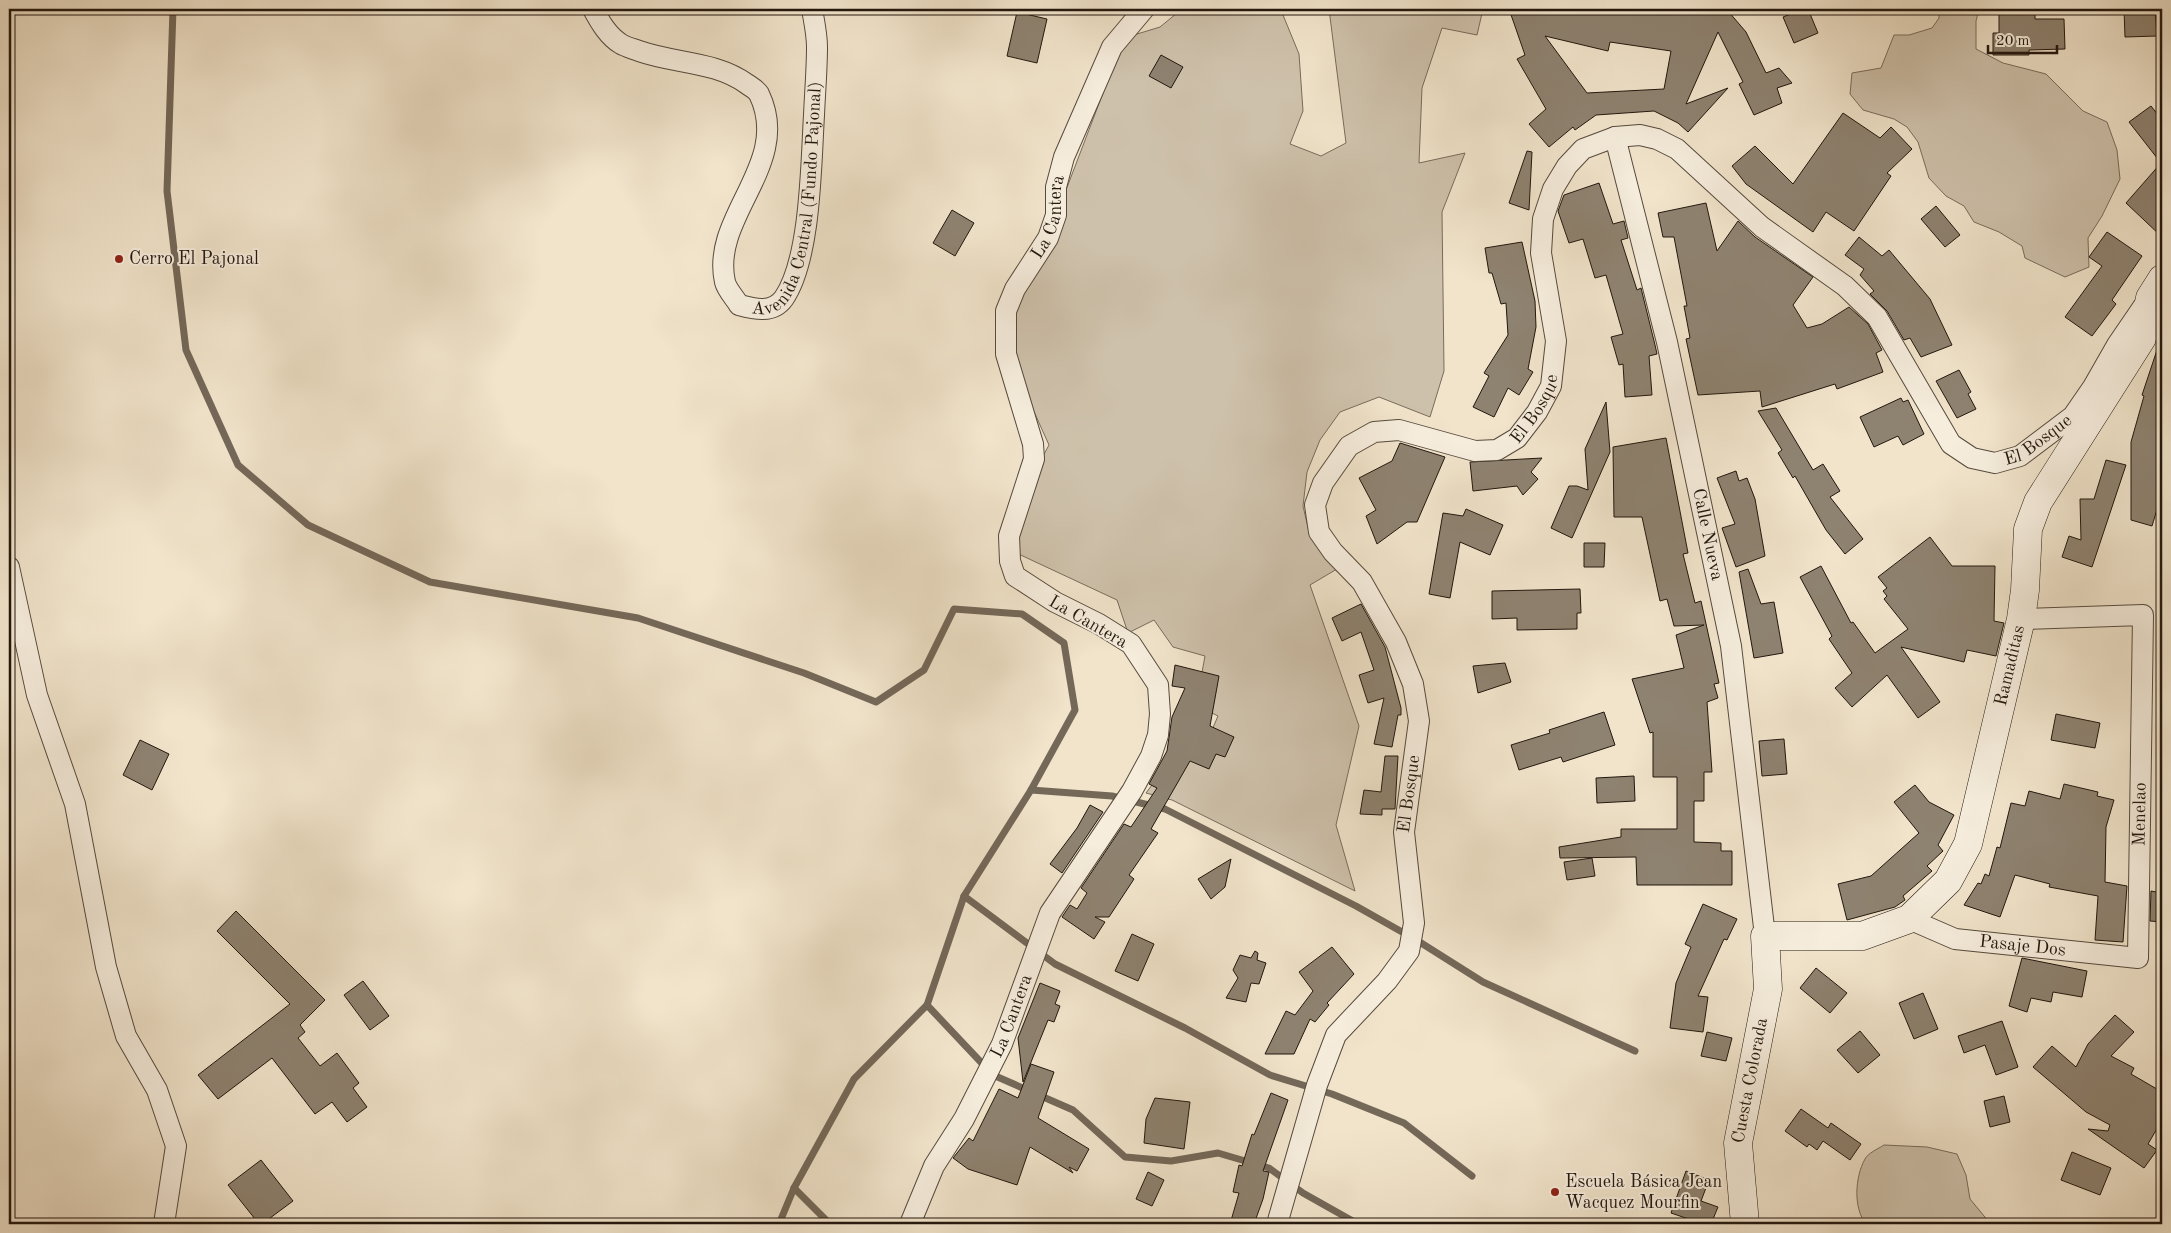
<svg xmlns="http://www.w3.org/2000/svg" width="2171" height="1233" font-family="'Old Standard TT',serif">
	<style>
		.green { fill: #cec1ab; stroke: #786c5c }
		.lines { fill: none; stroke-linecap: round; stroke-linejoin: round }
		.stream { stroke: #746859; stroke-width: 7 }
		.building { fill: #8e8270; stroke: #22170e; fill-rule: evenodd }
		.street-casing { stroke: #564a3d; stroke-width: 22 }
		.secondary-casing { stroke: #22170e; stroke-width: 29 }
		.street { stroke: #f6eddd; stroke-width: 20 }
		.secondary { stroke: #f6eddd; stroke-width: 28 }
		.poi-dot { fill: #8f2418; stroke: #f6eddd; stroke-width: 2 }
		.labels { text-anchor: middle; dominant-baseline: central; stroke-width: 4; stroke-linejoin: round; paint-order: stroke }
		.street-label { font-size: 18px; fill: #22170e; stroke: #f6eddd }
		.poi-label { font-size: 18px; fill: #22170e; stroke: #f6eddd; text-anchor: start }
	</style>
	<rect width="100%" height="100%" fill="#f1e4cb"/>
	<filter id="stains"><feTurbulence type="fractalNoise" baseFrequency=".004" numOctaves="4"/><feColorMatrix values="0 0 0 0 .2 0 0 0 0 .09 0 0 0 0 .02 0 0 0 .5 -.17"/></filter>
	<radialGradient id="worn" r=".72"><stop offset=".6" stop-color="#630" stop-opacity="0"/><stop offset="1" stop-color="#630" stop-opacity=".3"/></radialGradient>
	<g class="green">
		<polygon points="1182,9 1286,9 1283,15 1299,54 1303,111 1290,144 1321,156 1346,143 1329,9 1483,9 1477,35 1442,28 1422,88 1419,163 1465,153 1442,212 1444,371 1430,417 1379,397 1340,412 1320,440 1307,472 1303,506 1310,536 1337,569 1310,585 1359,726 1336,825 1355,891 1172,800 1146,793 1155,781 1203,751 1218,716 1196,705 1205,656 1173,647 1154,620 1128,633 1117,600 1012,551 1019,500 1049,445 1000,336 1050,232 1124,38 1160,27"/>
		<polygon points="1939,9 1979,9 1976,21 1976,49 2003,63 2046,74 2083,111 2107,122 2117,150 2120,179 2102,216 2088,238 2089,267 2065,277 2025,258 2022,246 1999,232 1974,222 1964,206 1946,196 1929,178 1918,142 1907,127 1894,119 1863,110 1850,94 1852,73 1881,68 1894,35 1909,35 1932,28 1939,18"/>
		<path d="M1884,1145L1927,1147L1957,1154L1966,1175L1970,1199L1989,1222L2012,1224H1866C1853,1208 1855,1177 1865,1159C1868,1153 1878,1149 1884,1145Z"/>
	</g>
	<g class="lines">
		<g class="stream">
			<polyline points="173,9 167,191 186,350 238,465 308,525 430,582 638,618 804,673 876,702 924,670 954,609 1022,614 1064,643 1075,710 1031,790 964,896 927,1005 854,1079 794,1188 779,1224"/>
			<polyline points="1031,790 1112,796 1165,809 1356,906 1418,941 1483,982 1635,1051"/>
			<polyline points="964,896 1055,964 1185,1028 1270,1075 1332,1094 1404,1123 1472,1176"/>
			<polyline points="927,1005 993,1075 1073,1110 1125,1157 1171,1161 1218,1153 1269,1168 1303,1193 1358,1224"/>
			<polyline points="794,1188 830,1224"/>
		</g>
	</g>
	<g class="building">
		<path d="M1509,9H1729L1728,11L1746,32L1766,73L1779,68L1792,83L1777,88L1782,103L1754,115L1739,84L1743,82L1718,32L1686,104L1728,88L1688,132L1678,123L1654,111L1596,115L1575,130L1573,127L1549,147L1529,124L1546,109L1517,59L1525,55ZM1545,36L1608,51L1610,42L1671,51L1664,89L1587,93Z"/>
		<polygon points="1803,9 1808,9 1818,33 1794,43 1783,17"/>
		<polygon points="1999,9 2035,9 2035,19 2064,19 2065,49 2029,50 2029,55 1993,55 1993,33 1999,33"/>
		<polygon points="2124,9 2155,9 2157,36 2125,37"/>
		<polygon points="1017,12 1047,19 1037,63 1007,56"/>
		<polygon points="1161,55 1183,67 1171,88 1149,76"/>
		<polygon points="2151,106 2162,120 2162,237 2126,203 2161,163 2129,122"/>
		<polygon points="1843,113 1880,138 1891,127 1912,149 1887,173 1891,176 1854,231 1826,212 1813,232 1746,184 1732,166 1755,146 1793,184"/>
		<polygon points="1527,151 1532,152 1529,210 1509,203"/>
		<polygon points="1599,183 1613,224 1624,221 1628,238 1621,240 1637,290 1641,288 1655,345 1657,354 1649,356 1652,395 1625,397 1623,364 1619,365 1611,337 1623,334 1606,275 1595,278 1583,239 1569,243 1558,211 1564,195"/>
		<polygon points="1706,203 1717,251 1738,221 1755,237 1813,277 1793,305 1807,328 1822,324 1849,307 1868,324 1882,350 1876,353 1883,372 1837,389 1835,384 1762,407 1760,391 1698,395 1686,339 1690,338 1684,306 1687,306 1674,237 1663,237 1658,213"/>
		<polygon points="1936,206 1960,235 1945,247 1921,219"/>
		<polygon points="952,210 974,223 955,256 933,243"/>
		<polygon points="2107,232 2142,256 2112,300 2116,304 2092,336 2065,317 2102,266 2089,257"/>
		<polygon points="1859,237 1882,256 1889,250 1930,299 1952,345 1921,357 1910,338 1904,340 1887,311 1870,294 1874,291 1860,275 1864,269 1845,255"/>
		<polygon points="1522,242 1535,301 1536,327 1528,369 1533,372 1519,395 1508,388 1494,417 1473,407 1489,376 1484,373 1508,335 1506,303 1501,304 1492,273 1489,273 1485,248"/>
		<polygon points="2157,350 2162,351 2162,493 2152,526 2131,520 2131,442 2144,396 2142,395"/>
		<polygon points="1959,370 1971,392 1968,394 1976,409 1957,418 1936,381"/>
		<polygon points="1901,398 1903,402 1908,400 1924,434 1903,445 1898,436 1874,447 1860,417"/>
		<polygon points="1606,402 1610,452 1572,538 1551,528 1569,486 1577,486 1588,490 1585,449"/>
		<polygon points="1776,408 1813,470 1823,464 1840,491 1830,497 1863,539 1845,554 1826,530 1795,476 1793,478 1778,453 1782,450 1758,411"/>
		<polygon points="1666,438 1688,553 1683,554 1695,603 1701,601 1719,683 1714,684 1718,698 1707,702 1712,772 1704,772 1704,801 1694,801 1694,842 1721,843 1721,851 1732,851 1732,885 1637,885 1636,857 1560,858 1559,847 1621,837 1621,829 1677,829 1677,777 1653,777 1653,732 1650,733 1632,679 1684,668 1676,635 1704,625 1674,626 1667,599 1660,601 1642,517 1614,517 1613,447"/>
		<polygon points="1400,443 1445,457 1417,522 1407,522 1377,544 1366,516 1376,510 1359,478 1392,461"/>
		<polygon points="1542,458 1531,472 1538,479 1523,495 1517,486 1473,491 1470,462"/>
		<polygon points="2106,460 2126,465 2092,567 2062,557 2069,536 2081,540 2080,499 2094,499"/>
		<polygon points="1736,471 1739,481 1747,478 1755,499 1765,556 1736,567 1722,528 1735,524 1717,478"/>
		<polygon points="1466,509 1503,525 1490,555 1460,542 1450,598 1429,594 1443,513 1463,516"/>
		<polygon points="1930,537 1952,566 1995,566 1994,621 2004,623 1996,656 1967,650 1964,662 1901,647 1940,702 1918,718 1887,675 1852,707 1835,688 1852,673 1829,639 1832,636 1800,577 1821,566 1851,623 1853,622 1875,653 1908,629 1884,599 1887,596 1883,591 1887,588 1878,577"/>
		<polygon points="1584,543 1605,543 1604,567 1584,567"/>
		<polygon points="1748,569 1761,604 1774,602 1783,653 1754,658 1739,572"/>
		<polygon points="1580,589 1581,613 1577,613 1577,629 1517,630 1517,618 1492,619 1492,591"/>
		<polygon points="1361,604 1385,647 1401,708 1401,715 1398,715 1392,747 1374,744 1384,698 1368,703 1359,675 1374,670 1361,632 1342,641 1332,618"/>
		<polygon points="1505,663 1511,682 1478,693 1473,666"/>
		<polygon points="1175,665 1219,676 1210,726 1234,737 1225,757 1216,754 1209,769 1190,761 1151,829 1158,833 1129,875 1134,879 1109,917 1095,917 1105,922 1094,939 1062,917 1070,905 1077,909 1087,893 1081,888 1124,824 1131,827 1157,788 1149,784 1167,751 1172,717 1185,688 1172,686"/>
		<polygon points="1604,712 1615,745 1563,762 1561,757 1519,770 1511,745 1550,733 1549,730"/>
		<polygon points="2056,714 2100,723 2095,748 2051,740"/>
		<polygon points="1784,739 1787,774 1762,776 1759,741"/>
		<polygon points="140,740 169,754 152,790 123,775"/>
		<polygon points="1385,756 1398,756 1395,809 1382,809 1382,815 1360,814 1364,790 1381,792"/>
		<polygon points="1634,776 1635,801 1597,803 1596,778"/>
		<polygon points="2064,784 2098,792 2097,796 2114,800 2106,827 2105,882 2127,886 2123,942 2095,940 2098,896 2049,887 2050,884 2015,875 2000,917 1964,905 1978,883 1981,884 1985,874 1989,876 1997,847 2000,848 2011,803 2025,806 2029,791 2060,799"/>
		<polygon points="1915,785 1929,802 1954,815 1938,845 1943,851 1927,866 1932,871 1903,896 1905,900 1895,907 1847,920 1838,884 1871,876 1919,833 1894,802"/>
		<polygon points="1090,805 1103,812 1062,873 1050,864 1077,828"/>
		<polygon points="1592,858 1595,876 1567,880 1564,862"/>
		<polygon points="1231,859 1225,887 1211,899 1198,879"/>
		<polygon points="2151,891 2162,893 2162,922 2150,921"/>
		<polygon points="1703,904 1737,919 1727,940 1724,939 1698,996 1708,997 1703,1032 1670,1028 1676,983 1691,947 1685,944"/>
		<polygon points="236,911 325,1000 300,1025 305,1032 298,1038 320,1066 337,1053 359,1083 353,1088 367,1107 347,1122 332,1102 315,1114 272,1058 218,1099 198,1075 290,1004 217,931"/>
		<polygon points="1132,934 1154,944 1138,981 1115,971"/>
		<polygon points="1332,947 1354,974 1327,1003 1329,1005 1315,1022 1310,1019 1294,1054 1265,1054 1286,1011 1295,1015 1313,991 1299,972"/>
		<polygon points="1255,951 1258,953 1257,960 1266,963 1259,984 1251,983 1246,1002 1226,998 1238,978 1233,970 1240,955 1251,958"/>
		<polygon points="2022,958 2087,971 2082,997 2053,992 2051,1002 2031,998 2027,1012 2009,1006"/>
		<polygon points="1816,968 1847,993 1830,1013 1800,988"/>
		<polygon points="363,981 389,1016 370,1030 344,995"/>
		<polygon points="1040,983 1060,991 1055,1004 1060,1006 1054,1022 1048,1020 1023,1082 1018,1038"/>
		<polygon points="1923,993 1938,1029 1914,1039 1899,1003"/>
		<polygon points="2115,1015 2134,1032 2111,1056 2134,1068 2131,1074 2162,1092 2162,1120 2148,1144 2157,1150 2144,1168 2088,1129 2108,1131 2110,1125 2086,1112 2033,1067 2052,1046 2076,1067 2088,1044"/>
		<polygon points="2002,1021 2018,1067 1996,1075 1985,1045 1964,1053 1958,1036"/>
		<polygon points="1860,1031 1880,1055 1858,1073 1837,1050"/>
		<polygon points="1707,1032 1732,1038 1726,1061 1701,1056"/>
		<polygon points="1031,1064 1054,1072 1038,1118 1089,1149 1077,1171 1069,1167 1073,1173 1030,1147 1017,1185 968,1169 953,1158 969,1138 973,1141 999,1089 1018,1098"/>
		<polygon points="1271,1093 1288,1100 1263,1171 1269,1172 1263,1199 1254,1224 1230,1224 1239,1193 1233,1192 1239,1165 1242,1166 1252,1134 1254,1135"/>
		<polygon points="2004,1096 2010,1122 1990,1127 1984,1101"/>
		<polygon points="1155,1098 1190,1102 1184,1149 1144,1143 1146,1119"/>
		<polygon points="1801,1109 1828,1128 1831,1123 1861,1144 1850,1160 1823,1141 1817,1150 1809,1144 1807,1147 1785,1131"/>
		<polygon points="2072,1152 2111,1168 2100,1195 2061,1180"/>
		<polygon points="261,1160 293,1201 262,1224 259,1224 228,1185"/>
		<polygon points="1686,1171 1709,1180 1701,1201 1718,1207 1711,1224 1703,1224 1671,1213"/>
		<polygon points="1148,1172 1164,1180 1152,1206 1136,1199"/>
	</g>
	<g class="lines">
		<defs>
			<g id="street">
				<path id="s1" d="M593,9C600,22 608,36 621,44C626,47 634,49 639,51C676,64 715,61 747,84C751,87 756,89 759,94C793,164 710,216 725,282C727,290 735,298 739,305C754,309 773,314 784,298C811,258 811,163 814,115C815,92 817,69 817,47C817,34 814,21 812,9"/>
				<path id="s2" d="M1615,137L1667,342L1731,646L1765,936"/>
				<polyline points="9,567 37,695 75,804 106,967 126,1036 157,1090 176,1146 164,1224"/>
				<path id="s3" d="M1909,919L1955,939L2138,958L2143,615L2021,619"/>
				<path id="s4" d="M910,1224L934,1166L964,1119L1002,1044L1050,913L1132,791L1151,756L1158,735L1160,714L1158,685L1131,644L1099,624L1055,602L1015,576L1010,561L1009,536L1034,459L1033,444L1006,354V311L1015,289L1048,238L1056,215V187L1064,157L1112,47L1144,9"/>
				<path id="s5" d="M1277,1224L1317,1085L1336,1035L1387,981L1409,951L1414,923L1404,832L1419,721L1413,684L1396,642L1362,582L1333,552L1319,532L1315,505L1323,483L1349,446L1374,432L1399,430L1475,451L1497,450L1517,438L1537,412L1551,386L1556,341L1541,253L1543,219L1553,189L1567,166L1583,149L1615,137L1640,135L1657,139L1677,149L1762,227L1845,286L1877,317L1951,444L1972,458L1995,463L2020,456L2073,416L2093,387L2117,345L2145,304"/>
			</g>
			<g id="secondary">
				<path id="s6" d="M1745,1224L1738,1143L1768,989L1765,936H1862L1909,919L1948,881L1968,844L2021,619L2025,590L2028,529L2038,502L2142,338L2150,298L2162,279"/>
			</g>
		</defs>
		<use href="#street" class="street-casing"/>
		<use href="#secondary" class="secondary-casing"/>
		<use href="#street" class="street"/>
		<use href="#secondary" class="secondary"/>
	</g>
	<g class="poi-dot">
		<circle cx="119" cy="259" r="5"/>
		<circle cx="1555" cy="1192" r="5"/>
	</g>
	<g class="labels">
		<g class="street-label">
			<text stroke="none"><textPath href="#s1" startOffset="560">Avenida Central (Fundo Pajonal)</textPath></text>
			<text stroke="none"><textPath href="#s4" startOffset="1164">La Cantera</textPath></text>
			<text stroke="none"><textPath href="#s5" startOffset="1068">El Bosque</textPath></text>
			<text stroke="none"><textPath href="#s5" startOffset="1952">El Bosque</textPath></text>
			<text stroke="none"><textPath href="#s2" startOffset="408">Calle Nueva</textPath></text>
			<text transform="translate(1088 622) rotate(30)">La Cantera</text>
			<text stroke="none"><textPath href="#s6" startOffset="718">Ramaditas</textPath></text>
			<text stroke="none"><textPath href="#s5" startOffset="468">El Bosque</textPath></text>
			<text stroke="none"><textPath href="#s3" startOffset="378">Menelao</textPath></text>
			<text stroke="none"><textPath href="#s3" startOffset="118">Pasaje Dos</textPath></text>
			<text stroke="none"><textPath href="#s4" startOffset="232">La Cantera</textPath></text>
			<text stroke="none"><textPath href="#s6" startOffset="145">Cuesta Colorada</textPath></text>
		</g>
		<g class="poi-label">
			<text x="129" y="259">Cerro El Pajonal</text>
			<text x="1565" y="1182">Escuela Básica Jean<tspan x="1565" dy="21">Wacquez Mourfin</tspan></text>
		</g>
	</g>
	<rect width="2171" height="1233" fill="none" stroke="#f1e4cb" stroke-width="30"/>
	<rect x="10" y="10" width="2151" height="1213" fill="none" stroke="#22170e" stroke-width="2.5"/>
	<rect x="15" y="15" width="2141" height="1203" fill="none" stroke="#22170e"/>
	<path d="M1988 45v8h69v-8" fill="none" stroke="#22170e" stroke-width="2.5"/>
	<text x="1996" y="45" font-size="15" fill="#22170e" stroke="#f6eddd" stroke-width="4" paint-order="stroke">20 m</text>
	<rect width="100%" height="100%" filter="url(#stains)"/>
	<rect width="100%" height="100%" fill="url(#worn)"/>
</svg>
